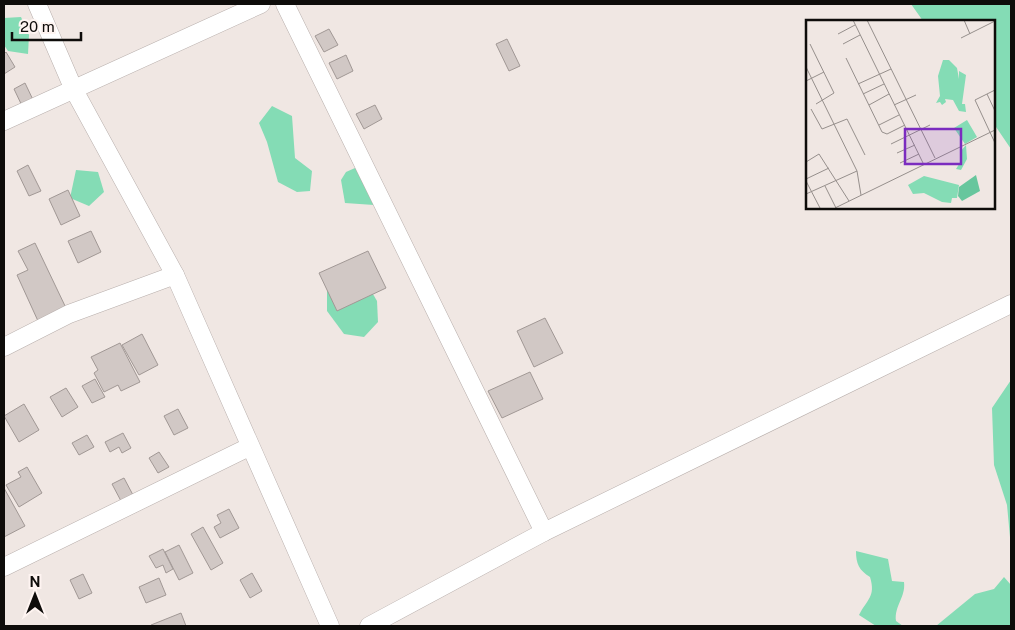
<svg xmlns="http://www.w3.org/2000/svg" width="1015" height="630" font-family="'Public Sans',sans-serif">
	<style>
		.green { fill: #84dcb5 }
		.building { fill: #d1c8c5; stroke: #a19895 }
		.lines { fill: none; stroke-linecap: round; stroke-linejoin: round }
		.minor-casing { stroke: #b8afac; stroke-width: 19 }
		.minor { stroke: #fff; stroke-width: 18 }
		.inset-road { fill: none; stroke: #968f8c; stroke-width: 1 }
		.view { fill: #7b2cbf; fill-opacity: 0.15; stroke: #7b2cbf; stroke-width: 2.5 }
		.inset-edge { fill: none; stroke: #0e0c0a; stroke-width: 2.5 }
	</style>
	<rect width="100%" height="100%" fill="#f0e7e3"/>
	<g class="green">
		<polygon points="911,4 1011,4 1011,149 994,124 994,21 923,21"/>
		<polygon points="21,17 29,35 28,54 8,51 4,45 4,18"/>
		<polygon points="272,106 292,116 295,158 312,171 310,191 297,192 278,182 267,142 259,123"/>
		<polygon points="355,168 365,169 382,180 382,200 374,205 345,203 341,180 346,172"/>
		<polygon points="76,170 98,172 104,192 89,206 70,198"/>
		<polygon points="345,278 366,282 377,301 378,322 364,337 344,334 327,311 327,291"/>
		<polygon points="1011,380 1011,548 1007,505 994,465 992,408"/>
		<path d="M856,551L888,559L892,581L904,582C906,597 894,606 896,621L903,626H876L859,615C867,599 876,597 870,577C859,570 856,564 856,551Z"/>
		<polygon points="1004,577 1011,585 1011,626 936,626 975,594 994,589"/>
	</g>
	<g class="building">
		<polygon points="329,29 338,45 324,52 315,36"/>
		<polygon points="507,39 520,66 509,71 496,44"/>
		<polygon points="6,52 15,67 4,74 4,54"/>
		<polygon points="346,55 353,71 337,79 329,63"/>
		<polygon points="25,83 35,104 24,110 14,89"/>
		<polygon points="375,105 382,119 364,129 356,114"/>
		<polygon points="28,165 41,191 29,196 17,171"/>
		<polygon points="68,190 80,216 61,225 49,199"/>
		<polygon points="91,231 101,252 78,263 68,241"/>
		<polygon points="35,243 66,308 38,321 17,275 28,270 18,251"/>
		<polygon points="368,251 386,288 337,311 319,273"/>
		<polygon points="545,318 563,353 534,367 517,331"/>
		<polygon points="142,334 158,365 139,375 122,345"/>
		<polygon points="120,343 140,382 121,391 118,385 104,392 94,373 98,370 91,357"/>
		<polygon points="530,372 543,399 502,418 488,391"/>
		<polygon points="95,379 105,397 92,403 82,386"/>
		<polygon points="66,388 78,407 62,417 50,397"/>
		<polygon points="24,404 39,430 19,442 4,416"/>
		<polygon points="178,409 188,428 174,435 164,416"/>
		<polygon points="123,433 131,448 122,453 119,447 110,452 105,442"/>
		<polygon points="87,435 94,447 79,455 72,443"/>
		<polygon points="159,452 169,467 158,473 149,458"/>
		<polygon points="27,467 42,493 19,507 6,485 21,477 18,472"/>
		<polygon points="124,478 133,495 121,501 112,484"/>
		<polygon points="4,488 25,526 4,537"/>
		<polygon points="229,509 239,528 220,538 214,527 221,523 217,515"/>
		<polygon points="203,527 223,563 211,570 191,534"/>
		<polygon points="179,545 193,573 179,580 165,552"/>
		<polygon points="163,549 173,569 166,573 163,565 156,568 149,556"/>
		<polygon points="252,573 262,591 250,598 240,580"/>
		<polygon points="83,574 92,593 79,599 70,580"/>
		<polygon points="159,578 166,595 146,603 139,587"/>
		<polygon points="181,613 186,626 152,626 151,625"/>
	</g>
	<g class="lines">
		<defs>
			<g id="minor">
				<polyline points="37,4 74,90 175,275 330,626"/>
				<polyline points="285,4 544,532"/>
				<polyline points="4,121 261,4"/>
				<polyline points="4,347 69,314 175,275"/>
				<polyline points="4,567 249,447"/>
				<polyline points="369,626 544,532 1011,304"/>
			</g>
		</defs>
		<use href="#minor" class="minor-casing"/>
		<use href="#minor" class="minor"/>
	</g>
	<g transform="translate(806 20)">
		<rect width="189" height="189" fill="#f0e7e3"/>
		<path d="M137,40H143L151,48L153,59V51L160,55L156,84H159L160,92L153,91L147,80L139,79L140,82L136,85L134,82L130,83L134,76L132,56ZM161,100L171,117L159,124L148,108ZM160,125L161,139L155,150L150,149L155,141L154,132ZM118,156L153,165L151,178H146L145,183L136,182L118,173L107,174L102,165Z" fill="#84dcb5"/>
		<path d="M170,155L174,171L156,181L152,176L153,167Z" fill="#67c69d"/>
		<path class="inset-road" d="M47,0L118,145M61,0L129,138M158,0L164,14M32,14L49,5M155,18L189,1M4,24L28,73L10,84M37,24L54,15M40,38L76,112L81,114L99,105M0,47L51,151L55,175M0,61L18,52M52,64L85,49M189,70L169,80L189,123M57,74L78,64M181,74L189,91M63,85L83,74M88,85L110,75M5,89L16,109L41,99L59,135M73,105L93,95M85,124L124,105M91,133L109,125M0,142L13,134L43,181M94,143L113,134M0,159L23,148M0,161L14,188M19,166L30,188M0,174L51,151M29,188L189,110"/>
		<path class="view" d="M99,109H155V144H99Z"/>
		<rect width="189" height="189" class="inset-edge"/>
	</g>
	<rect width="1015" height="630" fill="none" stroke="#0e0c0a" stroke-width="10"/>
	<g transform="translate(35 595)" stroke="#fef4f1" stroke-width="4" paint-order="stroke">
	<path d="M0-4L9 19L0 12L-9 19Z" fill="#0e0c0a"/>
	<text y="-8" font-size="14" font-weight="bold" text-anchor="middle" fill="#0e0c0a">N</text>
	</g>
	<path d="M12 32v8h69v-8" fill="none" stroke="#0e0c0a" stroke-width="2.5"/>
	<text x="20" y="32" font-size="15" fill="#0e0c0a" stroke="#fef4f1" stroke-width="4" paint-order="stroke">20 m</text>
</svg>
